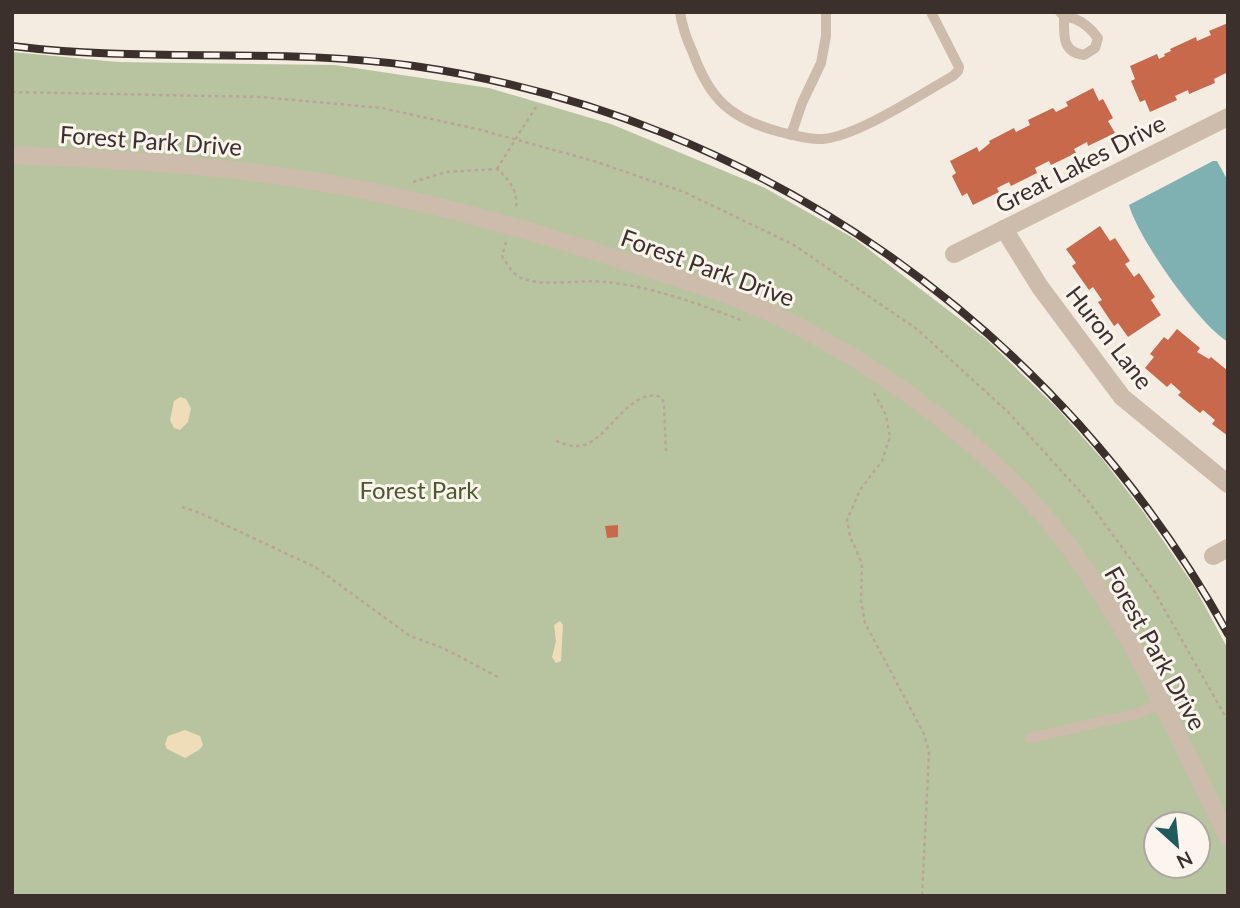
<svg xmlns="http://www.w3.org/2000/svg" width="1240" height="908" font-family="Lato,sans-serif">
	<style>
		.green { fill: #b8c4a0; fill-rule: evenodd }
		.sand { fill: #efdcb8 }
		.water { fill: #7fb0b2 }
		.building { fill: #c8694b }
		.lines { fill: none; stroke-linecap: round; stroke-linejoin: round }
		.path { stroke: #b9a596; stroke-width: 2.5; stroke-dasharray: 3.5 3.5; stroke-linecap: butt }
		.lane { stroke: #cdbbac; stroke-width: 10 }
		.street { stroke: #cdbbac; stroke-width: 18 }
		.rail-casing { stroke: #3b302b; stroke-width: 8 }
		.rail { stroke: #fbf5ee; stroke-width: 5; stroke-dasharray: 16; stroke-linecap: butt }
		.labels { text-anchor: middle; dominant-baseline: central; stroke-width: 6; stroke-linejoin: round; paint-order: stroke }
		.street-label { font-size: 24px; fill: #3b302b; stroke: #fbf5ee }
		.park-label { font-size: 24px; fill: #4a5a2e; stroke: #fbf5ee }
	</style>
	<rect width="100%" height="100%" fill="#f4ebe1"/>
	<path class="green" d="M12,52L118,62L335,65L489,88L611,124L765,188L855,239L986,339L1057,408L1104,461L1145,514L1194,586L1228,649V896H12ZM1156,824H1198V866H1156Z"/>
	<g class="sand">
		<polygon points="180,397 186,399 191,408 188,422 180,430 174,428 170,420 174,401"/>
		<polygon points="560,621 563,625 561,661 556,663 552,657 556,641 554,625"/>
		<polygon points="185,730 200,736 203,745 199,750 185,758 167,749 165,744 168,736"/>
	</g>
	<path class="water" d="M1213,161H1217L1228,181V342C1199,325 1138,238 1129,205Z"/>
	<g class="building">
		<polygon points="1228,23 1228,72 1214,79 1215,83 1189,94 1188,90 1175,96 1177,100 1150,112 1145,100 1140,102 1131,81 1135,79 1130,66 1157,54 1159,59 1165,56 1164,54 1171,51 1170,49 1196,37 1197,41 1211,35 1209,31"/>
		<polygon points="1093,88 1099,101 1103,99 1113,118 1108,121 1115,133 1088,146 1087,142 1074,149 1076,153 1051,165 1049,161 1035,168 1037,173 1011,186 1009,182 997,188 999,192 973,205 967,193 962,196 952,176 956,173 950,161 977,147 979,152 990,143 989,141 1014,128 1016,132 1030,125 1028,120 1053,108 1056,112 1068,106 1066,102"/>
		<polygon points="1100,226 1110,241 1115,238 1130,261 1125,264 1134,277 1139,273 1155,297 1151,300 1161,315 1128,337 1118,323 1114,326 1098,302 1102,300 1093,287 1089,290 1072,266 1076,263 1066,249"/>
		<polygon points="1177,329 1200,348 1197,352 1209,359 1211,357 1228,371 1228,436 1212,424 1215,420 1203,410 1200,413 1178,395 1181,392 1171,383 1167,387 1145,368 1154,357 1150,354 1164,337 1168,340"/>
		<polygon points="618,525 618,537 607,538 605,526"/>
	</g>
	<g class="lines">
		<g class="path">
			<polyline points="12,92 261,97 382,108 481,130 594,161 684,192 794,245 918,330 1008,412 1085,497 1154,591 1228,721"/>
			<polyline points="101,140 176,143 209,149"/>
			<polyline points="497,169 537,105"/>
			<path d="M413,182L446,172L497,169C510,180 518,191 516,208"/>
			<path d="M506,242L502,256C508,265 513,276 524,279C547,287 581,279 605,282C651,286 698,304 741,320"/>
			<polyline points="874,393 886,415 890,437 882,461 860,490 847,520 850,536 862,564 861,601 865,623 924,734 929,752 922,896"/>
			<path d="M556,441C563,443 570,447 578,446C607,445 628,386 661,397L664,403L666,451"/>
			<polyline points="182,507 200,513 315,567 410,636 443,648 498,677"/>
		</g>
		<g class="lane">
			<path d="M680,12C682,27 687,40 693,53C710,100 731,119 780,132C793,135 808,140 823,139C858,136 921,94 953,76L958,71L959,67L931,12"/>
			<path d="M1060,12C1065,18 1068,17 1075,19C1085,23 1092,30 1098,38L1095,48L1084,55C1062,52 1064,36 1064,17"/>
			<polyline points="791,135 802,103 821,63 826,36 826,12"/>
			<polyline points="1030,738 1136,714 1162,704"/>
		</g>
		<g class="street">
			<path d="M12,155C139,160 268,168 392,196C466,212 538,233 609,256C656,272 706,285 751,304C852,348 958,422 1032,502C1120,598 1171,722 1228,838"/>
			<polyline points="1004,229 1040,287 1122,397 1228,484"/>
			<polyline points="954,254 1228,117"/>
			<polyline points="1213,556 1228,548"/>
		</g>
		<defs>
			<path id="rail" d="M12,46C146,63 281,47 414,66C760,116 1060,330 1228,634"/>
		</defs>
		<use href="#rail" class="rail-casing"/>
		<use href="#rail" class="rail"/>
	</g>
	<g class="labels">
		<g class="street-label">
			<text transform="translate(151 140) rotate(4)">Forest Park Drive</text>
			<text transform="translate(1080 163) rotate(-27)">Great Lakes Drive</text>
			<text transform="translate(708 267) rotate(20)">Forest Park Drive</text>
			<text transform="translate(1110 337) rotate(52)">Huron Lane</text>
			<text transform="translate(1156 648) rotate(61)">Forest Park Drive</text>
		</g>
		<g class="park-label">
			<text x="419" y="489">Forest Park</text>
		</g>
	</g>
	<rect width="1240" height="908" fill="none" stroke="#3b302b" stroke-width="28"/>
	<g transform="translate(1177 845) rotate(153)"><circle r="33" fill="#fbf5ee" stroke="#aea6a0" stroke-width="2"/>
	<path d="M0-5L12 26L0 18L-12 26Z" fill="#1f5a5e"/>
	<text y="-10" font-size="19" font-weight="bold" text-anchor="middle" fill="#3b302b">N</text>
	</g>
</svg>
